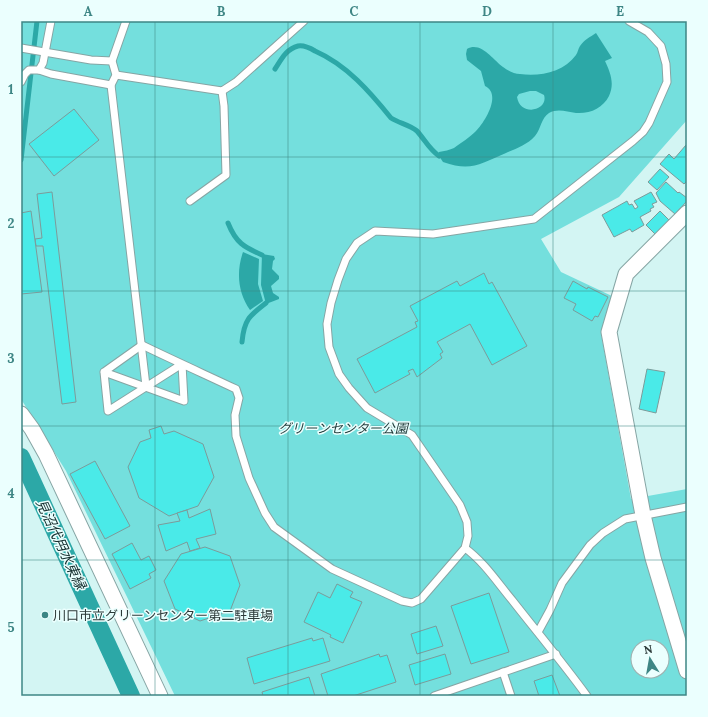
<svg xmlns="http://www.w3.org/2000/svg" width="708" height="717" font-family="Lora,'Noto Sans JP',serif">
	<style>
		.green { fill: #74dfdd; fill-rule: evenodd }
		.water { fill: #2ca8a7; fill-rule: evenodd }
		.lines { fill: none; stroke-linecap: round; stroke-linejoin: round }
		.stream { stroke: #2ca8a7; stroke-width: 5 }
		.canal { stroke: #2ca8a7; stroke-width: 18 }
		.building { fill: #4aeae8; stroke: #7c9b9a }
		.service-casing { stroke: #86a5a4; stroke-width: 9 }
		.minor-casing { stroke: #86a5a4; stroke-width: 17 }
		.service { stroke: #fff; stroke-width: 7 }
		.minor { stroke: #fff; stroke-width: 15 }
		.grid { fill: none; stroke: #3e8685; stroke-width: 1; stroke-opacity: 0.55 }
		.poi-dot { fill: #3e8685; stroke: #ebfffe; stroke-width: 1.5 }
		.labels { text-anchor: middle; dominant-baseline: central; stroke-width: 3; stroke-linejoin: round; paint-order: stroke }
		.park-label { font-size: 13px; font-style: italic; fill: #1f3938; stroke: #ebfffe }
		.poi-label { font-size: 13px; fill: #2c3a39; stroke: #ebfffe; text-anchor: start }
		.water-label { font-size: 14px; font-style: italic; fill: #152f2f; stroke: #ebfffe }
		.neatline { fill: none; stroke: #3e8685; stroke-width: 1.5 }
		.grid-label { font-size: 13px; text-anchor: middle; font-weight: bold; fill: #3e8685 }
	</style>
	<rect width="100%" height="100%" fill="#d3f5f3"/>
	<path class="green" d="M21,21H687V120L619,197L541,239L561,272L614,297L601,333L631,499L687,489V696H175L66,471L21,399V144L24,136L21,135ZM638,647H662V671H638Z"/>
	<g class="water">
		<path d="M596,33L612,58L605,61C610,72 615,83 609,96C603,108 590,114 576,113C567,112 558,108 549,113C541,118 541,129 535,136C527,145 517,148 506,153C480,164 471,172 443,162L439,156V152C444,151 450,150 454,148C461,143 470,137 476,131C485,122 502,94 485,86L481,71L467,60L466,54L467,49C481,41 493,60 503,67C507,70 514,74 520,74C539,77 564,72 576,55C578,52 578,49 580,46C584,40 590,37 596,33ZM530,91H536L544,95C549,111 520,117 517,97L519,94Z"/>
		<path d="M243,252L259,259L258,284L263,301L250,310C238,293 236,272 243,252Z"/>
		<polygon points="262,254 274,256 275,259 273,261 272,269 279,276 279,279 271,286 273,293 279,297 279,299 266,304 261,285"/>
	</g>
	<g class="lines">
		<g class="stream">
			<path d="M275,69C281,60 286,49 298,46C304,45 310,48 315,51C347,65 370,92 391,118C399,123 410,125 417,131C425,140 429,149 439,156"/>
			<polyline points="21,160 37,21"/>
			<path d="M228,223C236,243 244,247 262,255"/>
			<path d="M242,342C244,320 249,316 266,303"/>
		</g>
		<polyline class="canal" points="21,457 131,696"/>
	</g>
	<g class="building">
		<polygon points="74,109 99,140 54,176 29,144"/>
		<polygon points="686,145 687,181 684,184 660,164 669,154 674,159"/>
		<polygon points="660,169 669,177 657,190 648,182"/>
		<polygon points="666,182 678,193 679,192 687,198 687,201 675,214 660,201 656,193"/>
		<polygon points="52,192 76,402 62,404 43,246 36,246 35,239 42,238 37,194"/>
		<polygon points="651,192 657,202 652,204 654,207 650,209 651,211 640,217 644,225 632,232 630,229 614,237 602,215 627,201 629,205 632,204 635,209 638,207 634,201"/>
		<polygon points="31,211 42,292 21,294 21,213"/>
		<polygon points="660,211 669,220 655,234 646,225"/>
		<polygon points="484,273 489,284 492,282 527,346 492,365 470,324 437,342 443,352 440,354 442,358 417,377 413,369 408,371 410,374 375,393 357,359 417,327 415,322 418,321 410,306 457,281 460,286"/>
		<polygon points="573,281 587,289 588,287 608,297 598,317 595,316 592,321 573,310 576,304 564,298"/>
		<polygon points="647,369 665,372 656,413 639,409"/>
		<polygon points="161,426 164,434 174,431 203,444 214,477 198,506 169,516 139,498 128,467 140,442 151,438 149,430"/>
		<polygon points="95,461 130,526 105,539 70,474"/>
		<polygon points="210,509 216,534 196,539 200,548 190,551 187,542 166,551 158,525 180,521 177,513 187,510 189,518"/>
		<polygon points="132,543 141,560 149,556 156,570 149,574 151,578 130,589 112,554"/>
		<polygon points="205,547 230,556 240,585 230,611 200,621 175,609 164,581 181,554"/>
		<polygon points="337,584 353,592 350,597 362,602 343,643 330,637 331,635 304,622 318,592 330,598"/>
		<polygon points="489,593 509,652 471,664 451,606"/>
		<polygon points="436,626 443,646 417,654 411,634"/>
		<polygon points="312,638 313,641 323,638 330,661 254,684 247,658"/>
		<polygon points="379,654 380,657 387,655 396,682 353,696 328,696 321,674"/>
		<polygon points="445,654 451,674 415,685 409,665"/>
		<polygon points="552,675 560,696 539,696 534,681"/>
		<polygon points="309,677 315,696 263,696 262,692"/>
	</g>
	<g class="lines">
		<defs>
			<g id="service">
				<polyline points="126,21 112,61 116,75 111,85 146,386"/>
				<polyline points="21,48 91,60 112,61"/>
				<polyline points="39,70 51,74 111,85"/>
				<polyline points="116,75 222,91 236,82 304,21"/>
				<polyline points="21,82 25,74 29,70 39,70 43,63 51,21"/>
				<polyline points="190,201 226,175 224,106 222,91"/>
				<path d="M104,372L108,411L182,364L184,401L104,372L142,345C173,360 204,374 236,389L239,398L235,415L236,436L249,478L265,513L274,527L332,569L402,601L412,603L421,599L465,548L468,536L467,522L460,505L412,435L367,408L349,388L339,374L329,347L327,324L331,303L338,280L346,259L357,243L375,231L433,234L534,219L633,141L643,132L649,123L667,82L666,64L661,46L648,32L629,21"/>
				<path d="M465,548C484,562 497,582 512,600C537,632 563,663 587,696"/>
				<polyline points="538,632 550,610 562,583 590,545 603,533 625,519 687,507"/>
				<polyline points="503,672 511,696"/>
				<polyline points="434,696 556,654"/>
			</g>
			<g id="minor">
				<polyline points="687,213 626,274 609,332 643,515 653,558 687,671"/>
				<polyline points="21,414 32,429 46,454 160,696"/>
			</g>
		</defs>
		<use href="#service" class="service-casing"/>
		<use href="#minor" class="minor-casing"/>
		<use href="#service" class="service"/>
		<use href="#minor" class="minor"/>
	</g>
	<path class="grid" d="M155,21V696M288,21V696M420,21V696M553,21V696M21,157H687M21,291H687M21,426H687M21,560H687"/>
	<circle class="poi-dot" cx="45" cy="615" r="4"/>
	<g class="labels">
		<g class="park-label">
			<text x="343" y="428">グリーンセンター公園</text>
		</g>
		<g class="poi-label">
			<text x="53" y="615">川口市立グリーンセンター第二駐車場</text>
		</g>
		<g class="water-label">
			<text transform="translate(61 544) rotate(65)">見沼代用水東縁</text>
		</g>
	</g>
	<rect width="708" height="717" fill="none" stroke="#ebfffe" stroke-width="44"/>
	<g transform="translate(650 659) rotate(349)"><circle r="19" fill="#ebfffe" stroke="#9fb0af"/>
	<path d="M0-3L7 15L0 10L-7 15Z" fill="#3e8685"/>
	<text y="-6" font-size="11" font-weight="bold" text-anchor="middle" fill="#2c3a39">N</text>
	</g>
	<rect x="22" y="22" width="664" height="673" class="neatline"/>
	<g class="grid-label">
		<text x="88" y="16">A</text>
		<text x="221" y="16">B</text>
		<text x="354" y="16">C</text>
		<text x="487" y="16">D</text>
		<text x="620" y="16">E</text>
		<text x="11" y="94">1</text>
		<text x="11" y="228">2</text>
		<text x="11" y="363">3</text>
		<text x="11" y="498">4</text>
		<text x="11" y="632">5</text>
	</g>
</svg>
